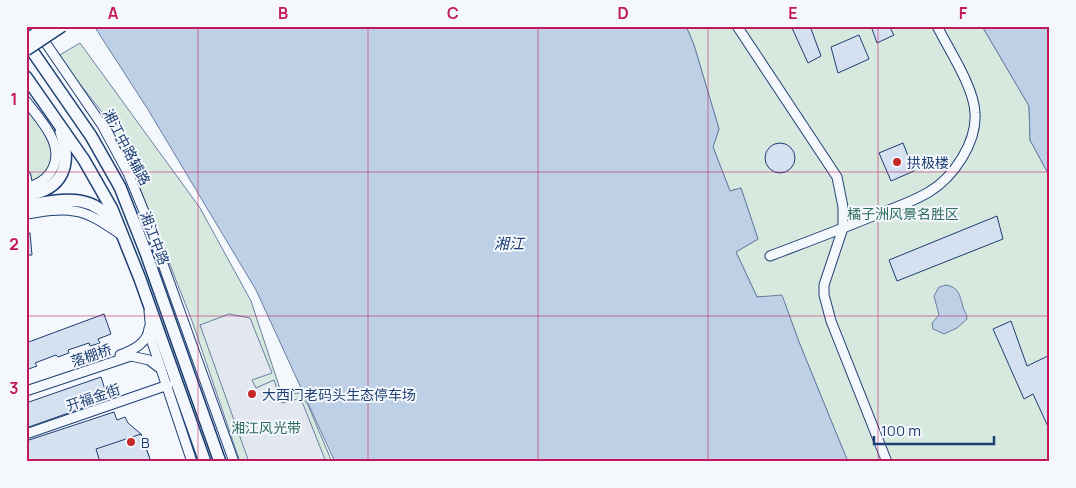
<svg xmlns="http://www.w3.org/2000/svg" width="1076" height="488" font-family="Manrope,'Noto Sans SC',sans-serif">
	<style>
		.green { fill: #d7e8df; stroke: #687fa3 }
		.parking { fill: #e3e8f0; stroke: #687fa3 }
		.water { fill: #bed0e5; stroke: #687fa3 }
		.building { fill: #d5e0f0; stroke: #1d3f73 }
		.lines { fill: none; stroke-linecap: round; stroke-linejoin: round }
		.minor-casing { stroke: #1d3f73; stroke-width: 11 }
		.major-casing { stroke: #1d3f73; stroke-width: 14 }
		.minor { stroke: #f4f7fb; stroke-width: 9 }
		.major { stroke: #f4f7fb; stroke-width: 11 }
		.major-bridge-casing { stroke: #1d3f73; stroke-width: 14; stroke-linecap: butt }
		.major-bridge { stroke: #f4f7fb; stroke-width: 11 }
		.grid { fill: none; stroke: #c2185b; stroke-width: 1; stroke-opacity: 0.55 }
		.poi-dot { fill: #c62828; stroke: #f4f7fb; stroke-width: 2 }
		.labels { text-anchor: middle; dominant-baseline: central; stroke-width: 4; stroke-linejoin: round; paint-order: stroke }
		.street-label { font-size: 14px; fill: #1d3f73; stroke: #f4f7fb }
		.poi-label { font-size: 14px; fill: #1d3f73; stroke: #f4f7fb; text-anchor: start }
		.park-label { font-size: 14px; fill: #2c6c60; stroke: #f4f7fb }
		.water-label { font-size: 15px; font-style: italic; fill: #1d3f73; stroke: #f4f7fb }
		.neatline { fill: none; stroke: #c2185b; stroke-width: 2 }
		.grid-label { font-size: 16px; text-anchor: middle; font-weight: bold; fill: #c2185b }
	</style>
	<rect width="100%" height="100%" fill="#f4f7fb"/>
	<g class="green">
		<polygon points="686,26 982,26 1029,106 1030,140 1050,177 1050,462 848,462 799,342 782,296 757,297 736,252 758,239 741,188 730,191 713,147 719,129 694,45"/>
		<polygon points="80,43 200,208 251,301 282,395 299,393 308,405 332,462 240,462 192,321 138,183 105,116 58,56"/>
		<path d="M26,106C40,127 64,152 44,175C40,180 32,182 26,184Z"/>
	</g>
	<polygon class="parking" points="229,314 250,318 272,373 252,380 256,388 274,380 282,403 298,399 303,404 326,462 249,462 200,325"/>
	<g class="water">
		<polygon points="94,26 686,26 694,45 719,129 713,147 730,191 741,188 758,239 736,252 757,297 782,295 799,342 848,462 335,462 256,290 147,108"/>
		<polygon points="982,26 1050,26 1050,177 1030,140 1029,106"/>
		<path d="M946,285C959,287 960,296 963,307C964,311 967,313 967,319L957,328L944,334L933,329L932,323L939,315L934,296L939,287Z"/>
	</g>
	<g class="building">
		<polygon points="800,26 810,26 821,56 808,63 792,28"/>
		<polygon points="871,26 889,26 894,35 877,43"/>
		<polygon points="859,35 869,59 838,73 831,47"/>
		<circle cx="780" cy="158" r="15"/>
		<polygon points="903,143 914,171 891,181 879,153"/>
		<polygon points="997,216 1003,239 897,281 889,260"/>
		<polygon points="26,233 30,233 32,255 26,255"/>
		<polygon points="104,314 111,334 98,339 100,343 90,346 89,343 68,350 69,353 58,357 56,355 35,363 37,366 26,370 26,343"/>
		<polygon points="1011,321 1027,366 1050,355 1050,431 1033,394 1024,399 993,329"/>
		<polygon points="101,377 108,399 26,428 26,403"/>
		<polygon points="114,412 117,420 125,417 128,423 141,434 151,462 26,462 26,441"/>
		<polygon points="141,434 151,462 100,462 96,449"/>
	</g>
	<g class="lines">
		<defs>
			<g id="minor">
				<polyline points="34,26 102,125 128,173 145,214 234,462"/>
				<polyline points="737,26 837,177 843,207 843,228 824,285 824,295 831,321 887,462"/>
				<path d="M26,101C41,121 68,147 50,173C44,181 37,185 28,187L26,176"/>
				<path d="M26,214C42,212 58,208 74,211C91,213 108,226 123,236"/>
				<path d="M770,256C804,243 839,230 873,216C892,209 912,202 929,192C954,177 977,142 975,113C974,87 949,50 937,26"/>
				<polyline points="149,311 152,342 192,462"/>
				<path d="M120,355C133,350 148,343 149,328"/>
				<polyline points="26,391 131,356 149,360 161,369"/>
				<polyline points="26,434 168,385"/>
			</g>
			<g id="major">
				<polyline points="26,42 91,136 120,187 146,253 220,462"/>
				<polyline points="26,77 84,160 112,209 140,279 205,462"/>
				<path d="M26,195C63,190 72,165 61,132"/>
				<path d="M26,205C62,201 88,191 114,222"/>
			</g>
		</defs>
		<use href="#minor" class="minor-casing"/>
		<use href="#major" class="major-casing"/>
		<use href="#minor" class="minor"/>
		<use href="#major" class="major"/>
		<defs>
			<g id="major-bridge">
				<polyline points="26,40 47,26"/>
				<polyline points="26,50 62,26"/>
			</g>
		</defs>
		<use href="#major-bridge" class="major-bridge-casing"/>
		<use href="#major-bridge" class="major-bridge"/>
	</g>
	<path class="grid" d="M198,26V462M368,26V462M538,26V462M708,26V462M878,26V462M26,172H1050M26,316H1050"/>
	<g class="poi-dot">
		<circle cx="897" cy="162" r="5"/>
		<circle cx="252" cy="394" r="5"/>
		<circle cx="131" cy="442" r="5"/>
	</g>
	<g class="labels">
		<g class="street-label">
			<text transform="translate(127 147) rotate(62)">湘江中路辅路</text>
			<text transform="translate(155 238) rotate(69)">湘江中路</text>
			<text transform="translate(91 355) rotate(-19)">落棚桥</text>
			<text transform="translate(93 397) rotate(-19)">开福金街</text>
		</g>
		<g class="poi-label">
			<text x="907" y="162">拱极楼</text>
			<text x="262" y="394">大西门老码头生态停车场</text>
			<text x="141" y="442">B</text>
		</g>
		<g class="park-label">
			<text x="903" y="213">橘子洲风景名胜区</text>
			<text x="266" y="427">湘江风光带</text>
		</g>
		<g class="water-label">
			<text x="509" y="243">湘江</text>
		</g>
	</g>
	<rect width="1076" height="488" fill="none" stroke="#f4f7fb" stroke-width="55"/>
	<path d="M874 436v8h120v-8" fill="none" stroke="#1d3f73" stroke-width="2.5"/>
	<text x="881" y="436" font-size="15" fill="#1d3f73" stroke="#f4f7fb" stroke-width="4" paint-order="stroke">100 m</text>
	<rect x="28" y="28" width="1020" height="432" class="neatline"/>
	<g class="grid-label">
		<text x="113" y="19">A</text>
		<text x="283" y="19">B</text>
		<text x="453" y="19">C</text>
		<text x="623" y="19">D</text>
		<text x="793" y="19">E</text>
		<text x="963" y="19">F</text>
		<text x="14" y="105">1</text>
		<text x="14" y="250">2</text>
		<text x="14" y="394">3</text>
	</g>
</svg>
